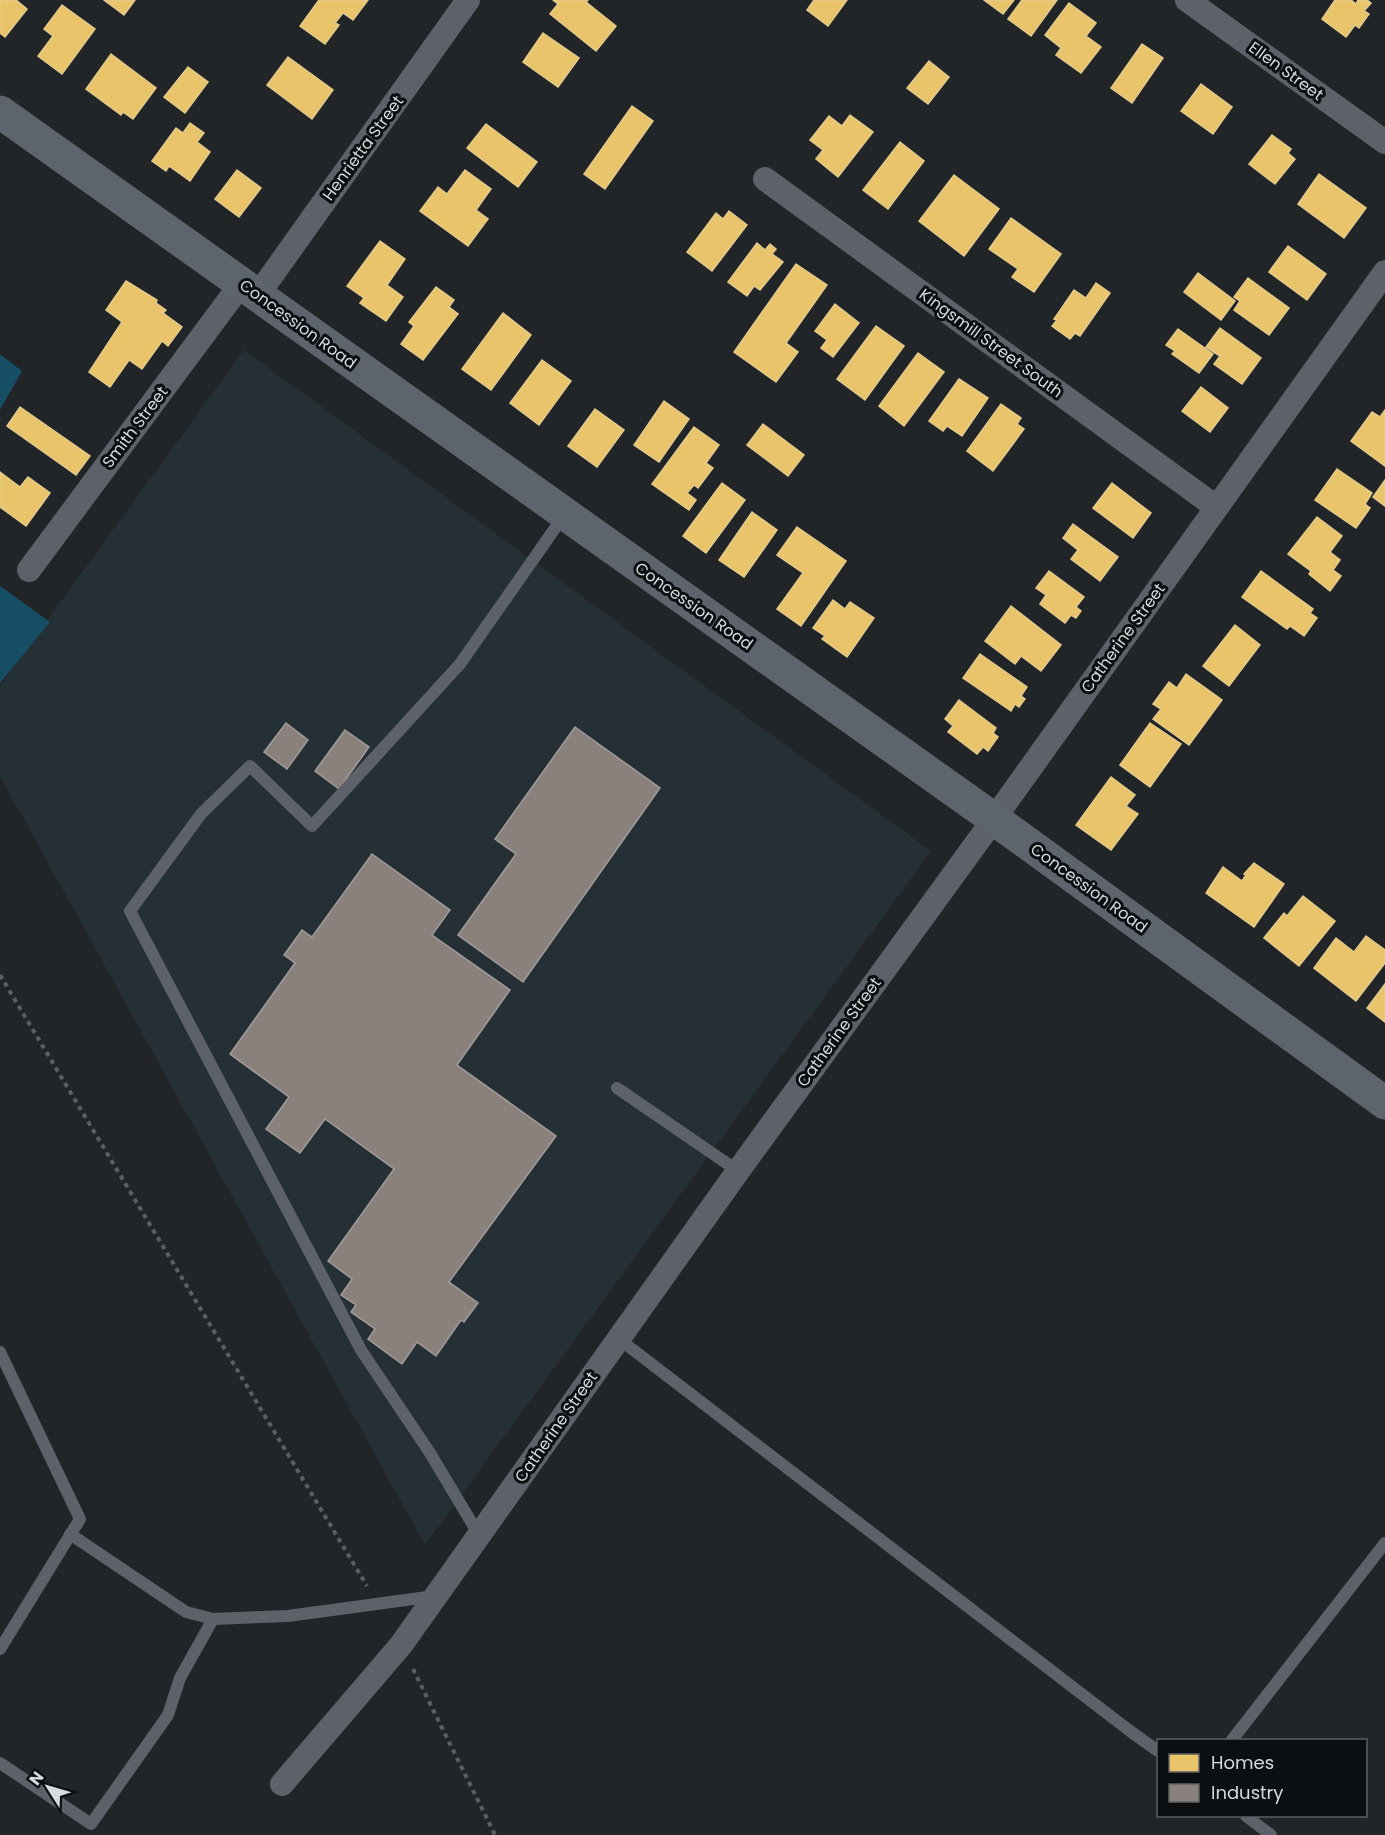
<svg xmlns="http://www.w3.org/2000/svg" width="1385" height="1835" font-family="Poppins,sans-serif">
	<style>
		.built { fill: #243035 }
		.green { fill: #154e65 }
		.homes { fill: #e9c46a; stroke: #e3cb8c; stroke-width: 1.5 }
		.industry { fill: #8a817c; stroke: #a19c99; stroke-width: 1.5 }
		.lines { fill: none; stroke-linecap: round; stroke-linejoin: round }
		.path { stroke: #5b5f64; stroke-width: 4; stroke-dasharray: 4.5 4.5; stroke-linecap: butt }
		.lane { stroke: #5d616a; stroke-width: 12 }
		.street { stroke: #5d616a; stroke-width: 24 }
		.secondary { stroke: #5e646e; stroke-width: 33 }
		.labels { text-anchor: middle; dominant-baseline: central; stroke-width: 6; stroke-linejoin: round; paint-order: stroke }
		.street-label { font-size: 16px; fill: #d6dbdd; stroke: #0c0f11 }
	</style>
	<rect width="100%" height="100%" fill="#222528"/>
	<polygon class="built" points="244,350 931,851 425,1545 0,776 0,685"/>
	<g class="green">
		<polygon points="0,354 22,371 0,410"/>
		<polygon points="0,586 50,622 0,683"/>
	</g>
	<g class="homes">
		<polygon points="0,0 16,0 27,9 5,37 0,33"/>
		<polygon points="104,0 135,0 124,15"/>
		<polygon points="319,0 368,0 353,20 343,13 335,23 339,25 325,44 300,26"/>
		<polygon points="553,0 588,0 586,2 616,26 596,51 550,14 558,4"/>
		<polygon points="814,0 847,0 828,26 807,10"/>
		<polygon points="984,0 1014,0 1003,14"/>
		<polygon points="1022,0 1057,0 1031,36 1008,19"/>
		<polygon points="1335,0 1351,0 1356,4 1358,0 1367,0 1371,3 1364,11 1369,14 1359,28 1355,25 1346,37 1322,19"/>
		<polygon points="1069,3 1096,23 1086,36 1101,47 1081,73 1056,55 1061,48 1045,35"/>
		<polygon points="62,5 95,29 62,74 38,56 53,36 44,29"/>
		<polygon points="543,33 579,58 558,87 523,62"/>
		<polygon points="1142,44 1163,58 1132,103 1111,88"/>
		<polygon points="111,54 156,88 133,119 123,112 121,115 86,89"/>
		<polygon points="288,57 333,90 312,119 267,85"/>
		<polygon points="929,61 949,77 928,104 907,88"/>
		<polygon points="188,67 208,82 185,113 164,97"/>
		<polygon points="1201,84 1232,107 1213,134 1181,111"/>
		<polygon points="632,106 653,121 605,189 584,174"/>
		<polygon points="850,115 873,132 838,177 816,159 823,150 810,140 829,116 842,126"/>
		<polygon points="190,123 204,133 197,142 210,152 190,181 169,166 166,171 152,161 176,128 183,133"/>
		<polygon points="486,124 537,162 518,187 467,148"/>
		<polygon points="1272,135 1291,149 1288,153 1295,159 1275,184 1249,164"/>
		<polygon points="900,142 924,161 888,209 863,190"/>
		<polygon points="237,170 261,188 239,217 215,199"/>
		<polygon points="465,170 491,189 476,210 488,219 468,246 420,211 438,187 447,194"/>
		<polygon points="1319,174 1366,208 1344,238 1298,204"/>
		<polygon points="954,175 999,209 964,256 919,221"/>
		<polygon points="729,211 747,225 712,271 687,252 716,213 723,219"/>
		<polygon points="1011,218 1061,254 1034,292 1012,277 1018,269 989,249"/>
		<polygon points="380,241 405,259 387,285 403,297 386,321 360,303 364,298 347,286"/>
		<polygon points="757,243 765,250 770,244 776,249 772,254 783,262 760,290 754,286 747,296 728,282"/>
		<polygon points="1288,246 1326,274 1307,300 1269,272"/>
		<polygon points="796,264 827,285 786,343 798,352 776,382 734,352"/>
		<polygon points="1198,273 1235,301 1221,320 1184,292"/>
		<polygon points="1248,278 1289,308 1269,335 1234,310 1240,301 1234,297"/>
		<polygon points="126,281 157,300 156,303 166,310 163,313 182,327 168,346 162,341 142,369 129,360 110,387 89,372 122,322 106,310"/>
		<polygon points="1096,283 1110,293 1080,336 1075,333 1070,339 1052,326 1057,320 1054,319 1074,290 1086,298"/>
		<polygon points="436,287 454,300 449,307 458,314 423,360 401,344 414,326 409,322"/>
		<polygon points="835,304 859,323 833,357 821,348 827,340 815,331"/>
		<polygon points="503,313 531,335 491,390 462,369"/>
		<polygon points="876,326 904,346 865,400 837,379"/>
		<polygon points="1220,328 1261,358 1242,384 1214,364 1220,356 1206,347"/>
		<polygon points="1178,329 1213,354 1199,373 1172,354 1175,351 1166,345"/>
		<polygon points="918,353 944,372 904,426 879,406"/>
		<polygon points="542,360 571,381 539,425 510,403"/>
		<polygon points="959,379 988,398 962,436 947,426 943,431 929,421"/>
		<polygon points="1201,387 1228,408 1210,432 1182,411"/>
		<polygon points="664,401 689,419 659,462 634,445"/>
		<polygon points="1001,404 1021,418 1017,424 1024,429 993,471 967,451"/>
		<polygon points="20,407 90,456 76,475 7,426"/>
		<polygon points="595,409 624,430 597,467 568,446"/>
		<polygon points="1385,410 1385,466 1351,441 1372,412 1380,417"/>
		<polygon points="763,424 804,455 788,476 747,445"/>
		<polygon points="694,427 719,445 706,463 713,468 698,488 694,485 687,493 696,500 689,510 652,484"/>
		<polygon points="1337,469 1372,493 1365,504 1370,508 1356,528 1315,500"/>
		<polygon points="0,472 20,487 28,477 50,493 26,526 0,507"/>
		<polygon points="1385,480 1385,506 1373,497"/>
		<polygon points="722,483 745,500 706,553 683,536"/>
		<polygon points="1112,483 1151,513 1133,538 1093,508"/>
		<polygon points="752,512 777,530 744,577 719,560"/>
		<polygon points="1317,517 1342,536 1330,552 1340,560 1333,570 1341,576 1330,591 1309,574 1311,571 1288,554"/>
		<polygon points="1073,524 1118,557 1100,581 1071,559 1078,550 1063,538"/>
		<polygon points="797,527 846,561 801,626 777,609 803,573 777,555"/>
		<polygon points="1049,571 1084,597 1076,607 1081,611 1076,618 1071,615 1065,623 1040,604 1046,595 1036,588"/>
		<polygon points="1261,571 1313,609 1310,613 1317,618 1304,636 1290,626 1287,629 1242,597"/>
		<polygon points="833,600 845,609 850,602 874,618 847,657 822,639 825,636 813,628"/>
		<polygon points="1011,606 1061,645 1041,671 1021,656 1015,664 985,641"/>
		<polygon points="1235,625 1260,645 1229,686 1203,666"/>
		<polygon points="980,654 1027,687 1021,696 1025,699 1019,707 1015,704 1011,711 963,678"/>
		<polygon points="1186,674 1222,700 1189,745 1153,719 1161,709 1153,704 1169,682 1177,688"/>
		<polygon points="959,700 996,728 993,733 998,737 988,751 983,747 977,754 948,732 953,726 945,719"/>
		<polygon points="1150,723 1181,744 1150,787 1120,765"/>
		<polygon points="1111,777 1135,795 1126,806 1138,814 1111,850 1076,825"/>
		<polygon points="1254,863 1284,884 1254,927 1206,893 1223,867 1242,881 1246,875 1244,874"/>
		<polygon points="1303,896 1335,921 1299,966 1264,938 1284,913 1287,916"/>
		<polygon points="1366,936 1385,950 1385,963 1356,1001 1314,968 1336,938 1354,952"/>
		<polygon points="1385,984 1385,1022 1367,1008"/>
	</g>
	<g class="industry">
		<polygon points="286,723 308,740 287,769 264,752"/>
		<polygon points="575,727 660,788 523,982 458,935 516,854 495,839"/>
		<polygon points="345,730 369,747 339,789 315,771"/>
		<polygon points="372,854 450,910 432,935 510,990 457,1065 556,1136 449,1282 478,1303 464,1322 461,1320 436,1356 417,1342 402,1364 368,1339 375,1329 351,1312 356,1305 341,1295 352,1279 328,1261 394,1169 325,1119 300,1153 266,1129 289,1097 230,1054 295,963 284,955 302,930 312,937"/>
	</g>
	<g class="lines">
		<g class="path">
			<polyline points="0,975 367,1586"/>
			<polyline points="413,1669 495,1835"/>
		</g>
		<g class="lane">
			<polyline points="617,1088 738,1171"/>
			<polyline points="619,1339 1130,1731 1158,1751"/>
			<polyline points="0,1352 80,1519 0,1649"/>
			<polyline points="70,1534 186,1612 213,1619 288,1616 435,1596"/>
			<polyline points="479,1535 430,1453 361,1350 130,911 201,814 250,766 312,826 460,664 565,514"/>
			<polyline points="1232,1740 1385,1543"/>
			<polyline points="0,1763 91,1824 168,1715 180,1678 213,1619"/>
			<polyline points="1246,1816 1271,1835"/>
		</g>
		<g class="street">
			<polyline points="1187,0 1385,142"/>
			<polyline points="765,179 1216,507"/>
			<polyline points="257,296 468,0"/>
			<polyline points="29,570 241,284"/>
			<polyline points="282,1784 401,1645 738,1171 994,819 1385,272"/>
		</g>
		<polyline class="secondary" points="0,112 994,819 1385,1103"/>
	</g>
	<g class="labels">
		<g class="street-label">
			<text transform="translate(1286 71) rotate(36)">Ellen Street</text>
			<text transform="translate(363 148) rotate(-54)">Henrietta Street</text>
			<text transform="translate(298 324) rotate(36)">Concession Road</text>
			<text transform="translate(991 343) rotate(36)">Kingsmill Street South</text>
			<text transform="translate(135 427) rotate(-53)">Smith Street</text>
			<text transform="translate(694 606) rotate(35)">Concession Road</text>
			<text transform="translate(1123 638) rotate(-54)">Catherine Street</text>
			<text transform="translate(1089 888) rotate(36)">Concession Road</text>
			<text transform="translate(839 1032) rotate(-54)">Catherine Street</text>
			<text transform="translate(556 1427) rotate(-55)">Catherine Street</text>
		</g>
	</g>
	<rect x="1157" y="1739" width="210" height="78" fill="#0c0f11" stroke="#5d6163" stroke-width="1.5"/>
	<rect x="1169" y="1754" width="30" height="18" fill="#e9c46a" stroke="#5d6163" stroke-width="1.5"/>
	<text x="1211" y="1769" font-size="18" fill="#d6dbdd">Homes</text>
	<rect x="1169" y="1784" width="30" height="18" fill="#8a817c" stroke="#5d6163" stroke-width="1.5"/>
	<text x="1211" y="1799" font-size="18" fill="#d6dbdd">Industry</text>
	<g transform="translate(48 1787) rotate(307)" stroke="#0c0f11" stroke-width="4.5" paint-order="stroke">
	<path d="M0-4.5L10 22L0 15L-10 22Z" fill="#d6dbdd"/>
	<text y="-9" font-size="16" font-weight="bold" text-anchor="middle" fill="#d6dbdd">N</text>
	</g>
</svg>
